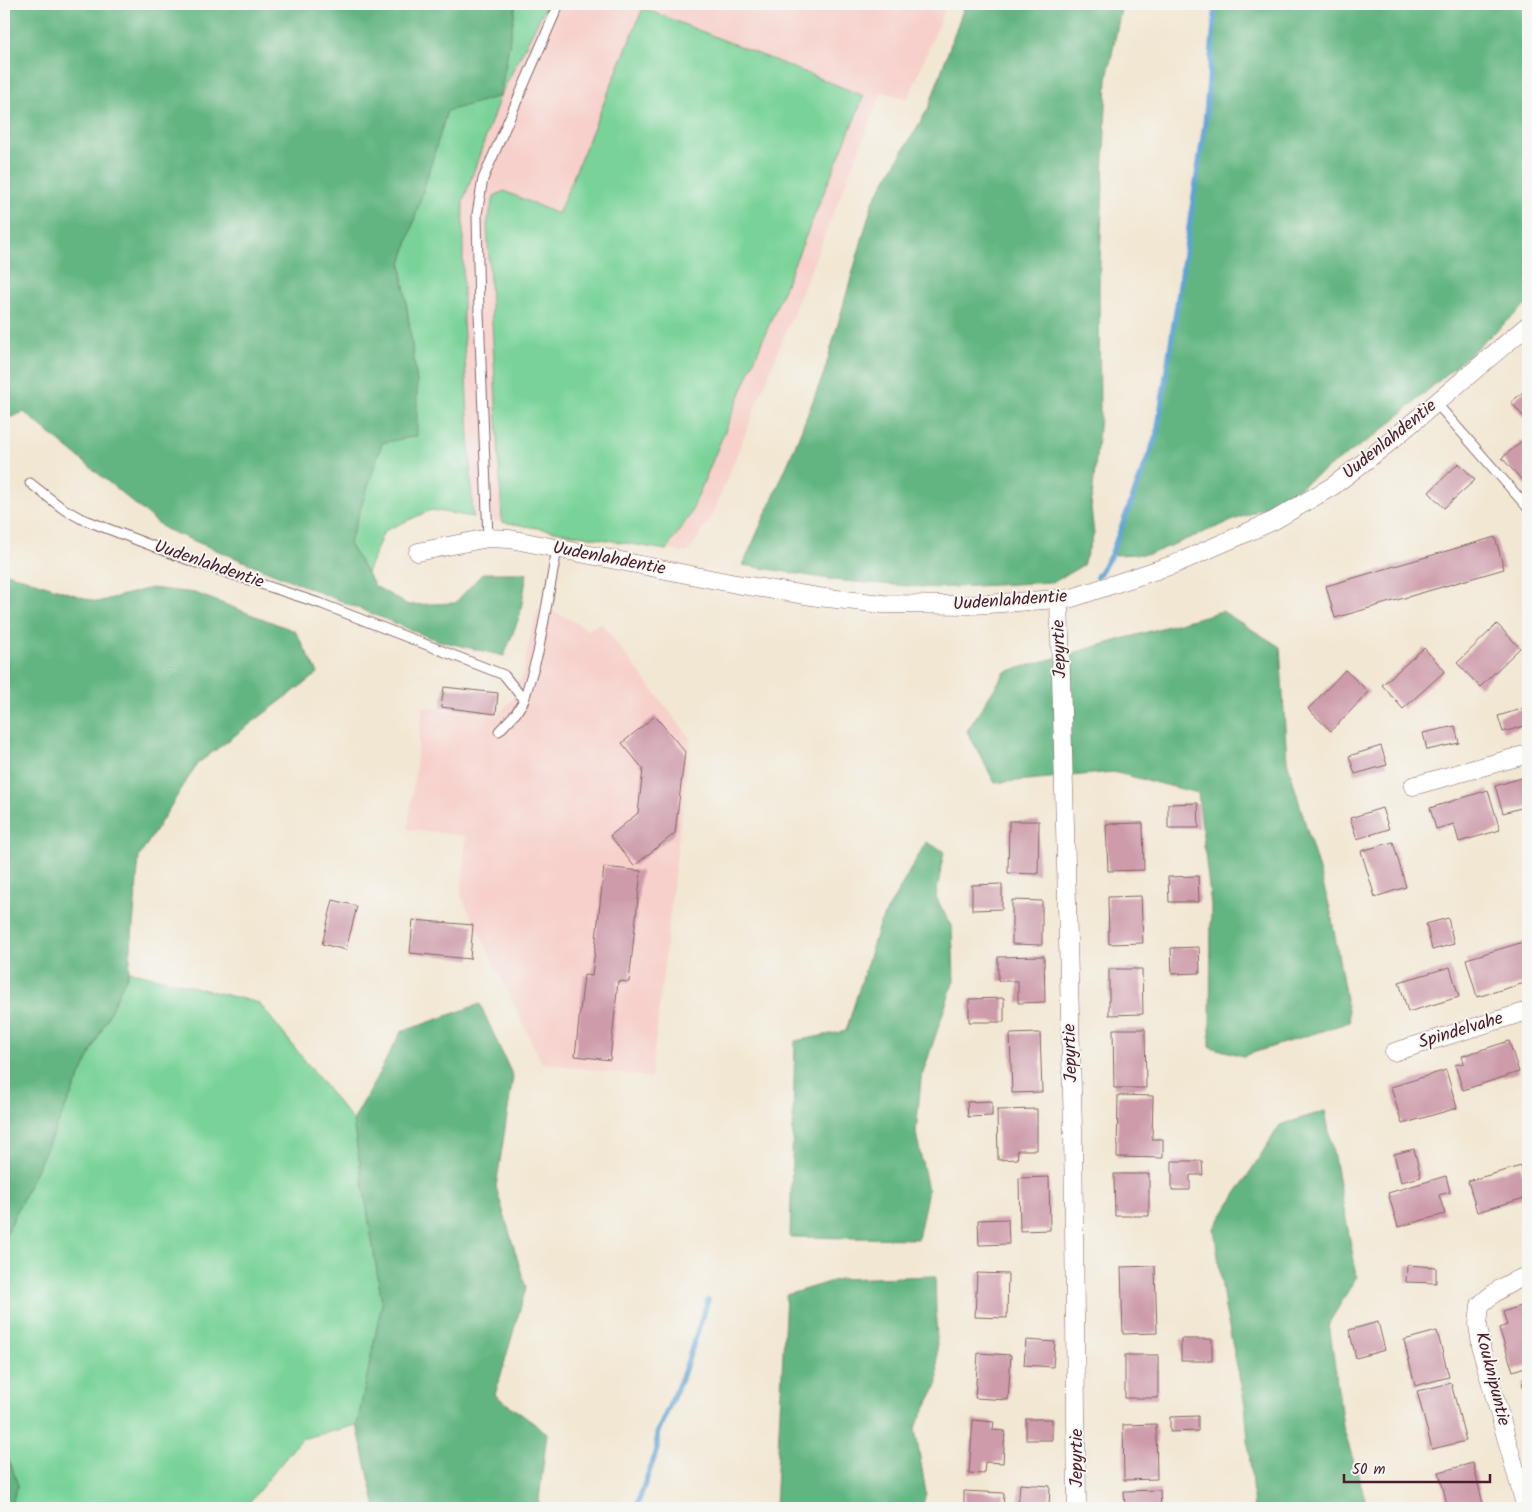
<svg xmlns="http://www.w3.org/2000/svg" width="1532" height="1512" font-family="Kalam,sans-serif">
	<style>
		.built { fill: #f7d0cb }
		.green { fill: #79d399; stroke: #627962 }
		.forest { fill: #62b581; stroke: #566a56 }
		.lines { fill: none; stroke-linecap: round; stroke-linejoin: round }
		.stream { stroke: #5ea3d3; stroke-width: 5.5 }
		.building { fill: #cd9baa }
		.service-casing { stroke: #856566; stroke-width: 11 }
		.minor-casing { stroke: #856566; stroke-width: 19 }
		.service { stroke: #fff; stroke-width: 9 }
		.minor { stroke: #fff; stroke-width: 18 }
		.labels { text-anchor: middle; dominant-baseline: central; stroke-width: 4; stroke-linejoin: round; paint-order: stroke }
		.street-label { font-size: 18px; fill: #4a1f2b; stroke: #f6f6f2 }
	</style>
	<rect width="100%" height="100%" fill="#f6f6f2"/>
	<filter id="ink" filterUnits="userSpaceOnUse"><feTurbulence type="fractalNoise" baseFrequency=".02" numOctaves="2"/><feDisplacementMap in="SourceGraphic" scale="10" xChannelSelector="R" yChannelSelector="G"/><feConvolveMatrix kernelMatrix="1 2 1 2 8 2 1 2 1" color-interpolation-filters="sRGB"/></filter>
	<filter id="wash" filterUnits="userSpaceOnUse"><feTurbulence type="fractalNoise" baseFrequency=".0096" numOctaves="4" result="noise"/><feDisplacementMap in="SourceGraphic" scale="20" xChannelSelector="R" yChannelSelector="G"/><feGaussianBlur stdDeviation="1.12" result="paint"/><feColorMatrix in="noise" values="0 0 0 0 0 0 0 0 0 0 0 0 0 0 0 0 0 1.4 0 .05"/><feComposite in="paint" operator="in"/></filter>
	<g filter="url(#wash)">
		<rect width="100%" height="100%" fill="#f2e7d3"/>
		<g class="built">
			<polygon points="516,4 947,4 908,99 882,92 712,516 688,553 431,510 384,531 367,573 401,264 500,96"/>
			<polygon points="537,609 558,613 588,630 601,623 690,738 651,1078 542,1063 461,895 466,836 408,829 423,707 496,716 513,699 523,672"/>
		</g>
		<g class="green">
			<polygon points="516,4 547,4 500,96 463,202 463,319 473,517 431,510 384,531 367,573 349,544 382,443 417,383 401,264 447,110 500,96"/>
			<polygon points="643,8 864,96 690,515 666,550 502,522 487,224 494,196 504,191 558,214"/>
			<polygon points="129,971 259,1003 353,1121 382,1303 357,1425 301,1439 247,1505 247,1508 10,1508 18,1485 4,1448 4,1239"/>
		</g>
		<g class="forest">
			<polygon points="4,4 516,4 500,96 447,111 401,264 417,383 417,436 382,443 349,544 375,586 408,605 455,603 483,573 527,573 520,615 504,656 436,640 165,529 24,412 4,420"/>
			<polygon points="965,4 1122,4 1107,79 1099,287 1100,417 1091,509 1094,534 1083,565 1054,582 937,588 841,581 743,565 789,461 824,373 873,201 928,109"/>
			<polygon points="1216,4 1528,4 1528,303 1380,432 1276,503 1150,554 1111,555 1157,434 1205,125"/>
			<polygon points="4,572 97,602 151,588 195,593 295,631 318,673 197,764 139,857 129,971 4,1239"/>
			<polygon points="1222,611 1280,647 1287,761 1330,908 1350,1022 1243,1056 1210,1047 1211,905 1198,793 1113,772 995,783 967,731 1005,672"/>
			<polygon points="926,842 944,851 936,897 952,928 954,980 921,1079 916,1133 928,1190 918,1239 790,1237 795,1041 846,1031 879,925"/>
			<polygon points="480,1004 513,1077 496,1187 526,1288 495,1395 547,1433 538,1508 376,1508 357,1425 382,1303 353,1121 401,1032"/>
			<polygon points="1325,1111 1357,1276 1329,1323 1343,1427 1368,1508 1254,1508 1245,1405 1225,1308 1214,1228 1280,1125"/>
			<polygon points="935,1276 938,1383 915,1428 926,1493 922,1508 775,1508 786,1295 839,1279"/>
			<polygon points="4,1448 18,1485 10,1508 4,1508"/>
		</g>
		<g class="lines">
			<g class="stream">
				<polyline points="1097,577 1111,555 1157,434 1205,125 1216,4"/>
				<polyline points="636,1508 657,1450 657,1434 683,1375 708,1300"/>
			</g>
		</g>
		<g id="blocks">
			<g class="building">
				<polygon points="1528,388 1528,422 1511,402"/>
				<polygon points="1522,441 1528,447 1528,487 1502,458"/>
				<polygon points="1459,463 1475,480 1444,508 1429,492"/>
				<polygon points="1495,537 1504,569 1335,618 1326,586"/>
				<polygon points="1497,624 1520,648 1480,687 1457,663"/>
				<polygon points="1424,648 1445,671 1403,709 1382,685"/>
				<polygon points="1345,670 1369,692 1331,731 1308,709"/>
				<polygon points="444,687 498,693 496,714 441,707"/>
				<polygon points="1528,707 1528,725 1503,732 1498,716"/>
				<polygon points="655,716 685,752 675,833 634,866 610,836 638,813 643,769 622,743"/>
				<polygon points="1455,726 1459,743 1427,750 1423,733"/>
				<polygon points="1381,746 1387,765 1355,774 1349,756"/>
				<polygon points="1528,776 1528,806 1503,813 1495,786"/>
				<polygon points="1488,790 1500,830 1459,842 1454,824 1436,829 1430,808"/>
				<polygon points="1198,803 1199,828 1168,828 1168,804"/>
				<polygon points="1382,808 1389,829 1357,839 1350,818"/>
				<polygon points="1009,821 1039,821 1038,874 1008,873"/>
				<polygon points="1143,823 1144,870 1108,871 1106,824"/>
				<polygon points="1393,842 1406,887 1375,897 1361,851"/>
				<polygon points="604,867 641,871 629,982 618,981 610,1060 575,1056 584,975 592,976"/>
				<polygon points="1198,876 1199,902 1169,902 1168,877"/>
				<polygon points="1002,884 1002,909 972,910 972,885"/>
				<polygon points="1141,896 1143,943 1109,944 1108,897"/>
				<polygon points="333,900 357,906 346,950 322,944"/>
				<polygon points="1012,900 1042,901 1042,945 1012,944"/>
				<polygon points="1448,918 1454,944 1432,950 1426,924"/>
				<polygon points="413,920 473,925 470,959 410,953"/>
				<polygon points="1527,941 1528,982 1477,997 1466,959"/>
				<polygon points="1199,947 1200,973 1172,974 1171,948"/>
				<polygon points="1044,956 1045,1002 1018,1003 1018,981 998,981 998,957"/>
				<polygon points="1450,967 1459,997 1408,1012 1399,982"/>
				<polygon points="1109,969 1142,969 1143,1014 1109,1015"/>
				<polygon points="1004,998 1004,1022 969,1022 969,999"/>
				<polygon points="1113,1029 1145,1029 1146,1088 1114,1088"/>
				<polygon points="1040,1033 1042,1092 1012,1093 1010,1034"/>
				<polygon points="1509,1041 1519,1072 1463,1090 1455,1065 1464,1063 1462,1056"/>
				<polygon points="1446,1070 1457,1108 1402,1124 1391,1087"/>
				<polygon points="1118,1095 1153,1096 1152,1139 1163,1139 1163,1158 1117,1157"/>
				<polygon points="992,1101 992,1116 968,1117 967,1102"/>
				<polygon points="1037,1109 1037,1150 1017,1150 1018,1159 998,1160 997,1110"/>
				<polygon points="1414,1149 1421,1177 1401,1182 1394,1154"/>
				<polygon points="1172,1161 1202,1161 1203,1175 1190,1175 1190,1190 1172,1190"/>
				<polygon points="1521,1166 1528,1197 1477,1212 1468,1181"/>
				<polygon points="1114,1174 1149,1174 1149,1216 1115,1216"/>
				<polygon points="1446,1176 1450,1192 1439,1195 1445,1214 1398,1227 1388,1193"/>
				<polygon points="1049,1177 1050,1230 1020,1231 1019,1178"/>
				<polygon points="1008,1219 1009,1244 979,1245 978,1220"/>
				<polygon points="1407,1265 1436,1267 1436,1283 1406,1282"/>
				<polygon points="1155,1266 1157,1333 1123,1334 1121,1267"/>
				<polygon points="977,1273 1008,1274 1007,1318 975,1317"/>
				<polygon points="1528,1303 1528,1366 1513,1371 1499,1328 1507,1325 1503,1312"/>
				<polygon points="1378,1322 1385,1350 1356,1358 1349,1330"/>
				<polygon points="1437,1331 1449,1377 1415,1386 1404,1340"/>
				<rect x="1181" y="1339" width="31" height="22"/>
				<polygon points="1026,1340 1055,1342 1053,1367 1024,1365"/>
				<polygon points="978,1353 1011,1355 1008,1400 975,1398"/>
				<rect x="1125" y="1355" width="33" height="43"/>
				<polygon points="1528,1381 1528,1403 1522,1383"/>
				<polygon points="1451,1383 1466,1441 1432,1449 1417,1391"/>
				<polygon points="1198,1416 1198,1431 1170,1432 1170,1417"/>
				<rect x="1026" y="1419" width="26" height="21"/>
				<polygon points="973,1420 994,1422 993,1430 1005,1431 1003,1463 985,1462 984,1474 969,1473"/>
				<polygon points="1156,1424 1157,1479 1124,1480 1123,1425"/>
				<polygon points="1473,1463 1484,1508 1448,1508 1439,1472"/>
				<polygon points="1020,1484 1050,1486 1049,1508 1018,1508"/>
				<polygon points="1160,1490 1161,1508 1125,1508 1124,1491"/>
				<polygon points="964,1491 1004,1493 1003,1508 964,1508"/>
			</g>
		</g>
	</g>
	<g filter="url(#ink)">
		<use href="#blocks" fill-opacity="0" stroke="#856566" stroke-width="1"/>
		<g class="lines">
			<defs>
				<g id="service">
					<polyline points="1436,403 1528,508"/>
					<polyline points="30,483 62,508 80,518 194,562 322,604 504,675 524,700"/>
					<polyline points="488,538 479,313 477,214 483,179 559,4"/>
					<polyline points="499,731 516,713 524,700 538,653 557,549"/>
				</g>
				<g id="minor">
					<polyline points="418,552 488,538 510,539 736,584 818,597 883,604 973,605 1072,598 1175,564 1273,521 1333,486 1386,445 1528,325"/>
					<polyline points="1059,599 1073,1130 1077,1508"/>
					<polyline points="1413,786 1528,754"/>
					<polyline points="1394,1052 1528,1011"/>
					<path d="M1526,1508L1482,1352L1478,1325L1480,1305C1494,1292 1510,1281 1528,1276"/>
				</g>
			</defs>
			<use href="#service" class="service-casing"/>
			<use href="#minor" class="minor-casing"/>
			<use href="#service" class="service"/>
			<use href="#minor" class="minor"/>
		</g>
	</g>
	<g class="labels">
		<g class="street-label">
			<text transform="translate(1390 440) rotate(-39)">Uudenlahdentie</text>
			<text transform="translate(609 559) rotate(11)">Uudenlahdentie</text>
			<text transform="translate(209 565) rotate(19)">Uudenlahdentie</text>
			<text transform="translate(1010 601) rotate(-4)">Uudenlahdentie</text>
			<text transform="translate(1060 649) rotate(-92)">Jepyrtie</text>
			<text transform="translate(1461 1031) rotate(-17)">Spindelvahe</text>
			<text transform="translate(1071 1053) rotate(-92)">Jepyrtie</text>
			<text transform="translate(1492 1379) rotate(76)">Kouknipuntie</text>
			<text transform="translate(1077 1458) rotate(-90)">Jepyrtie</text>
		</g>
	</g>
	<rect width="1532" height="1512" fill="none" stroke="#f6f6f2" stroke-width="20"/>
	<path d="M1344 1474v8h146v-8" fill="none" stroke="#4a1f2b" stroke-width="2.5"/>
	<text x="1352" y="1474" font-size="15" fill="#4a1f2b" stroke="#f6f6f2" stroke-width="4" paint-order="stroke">50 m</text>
</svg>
